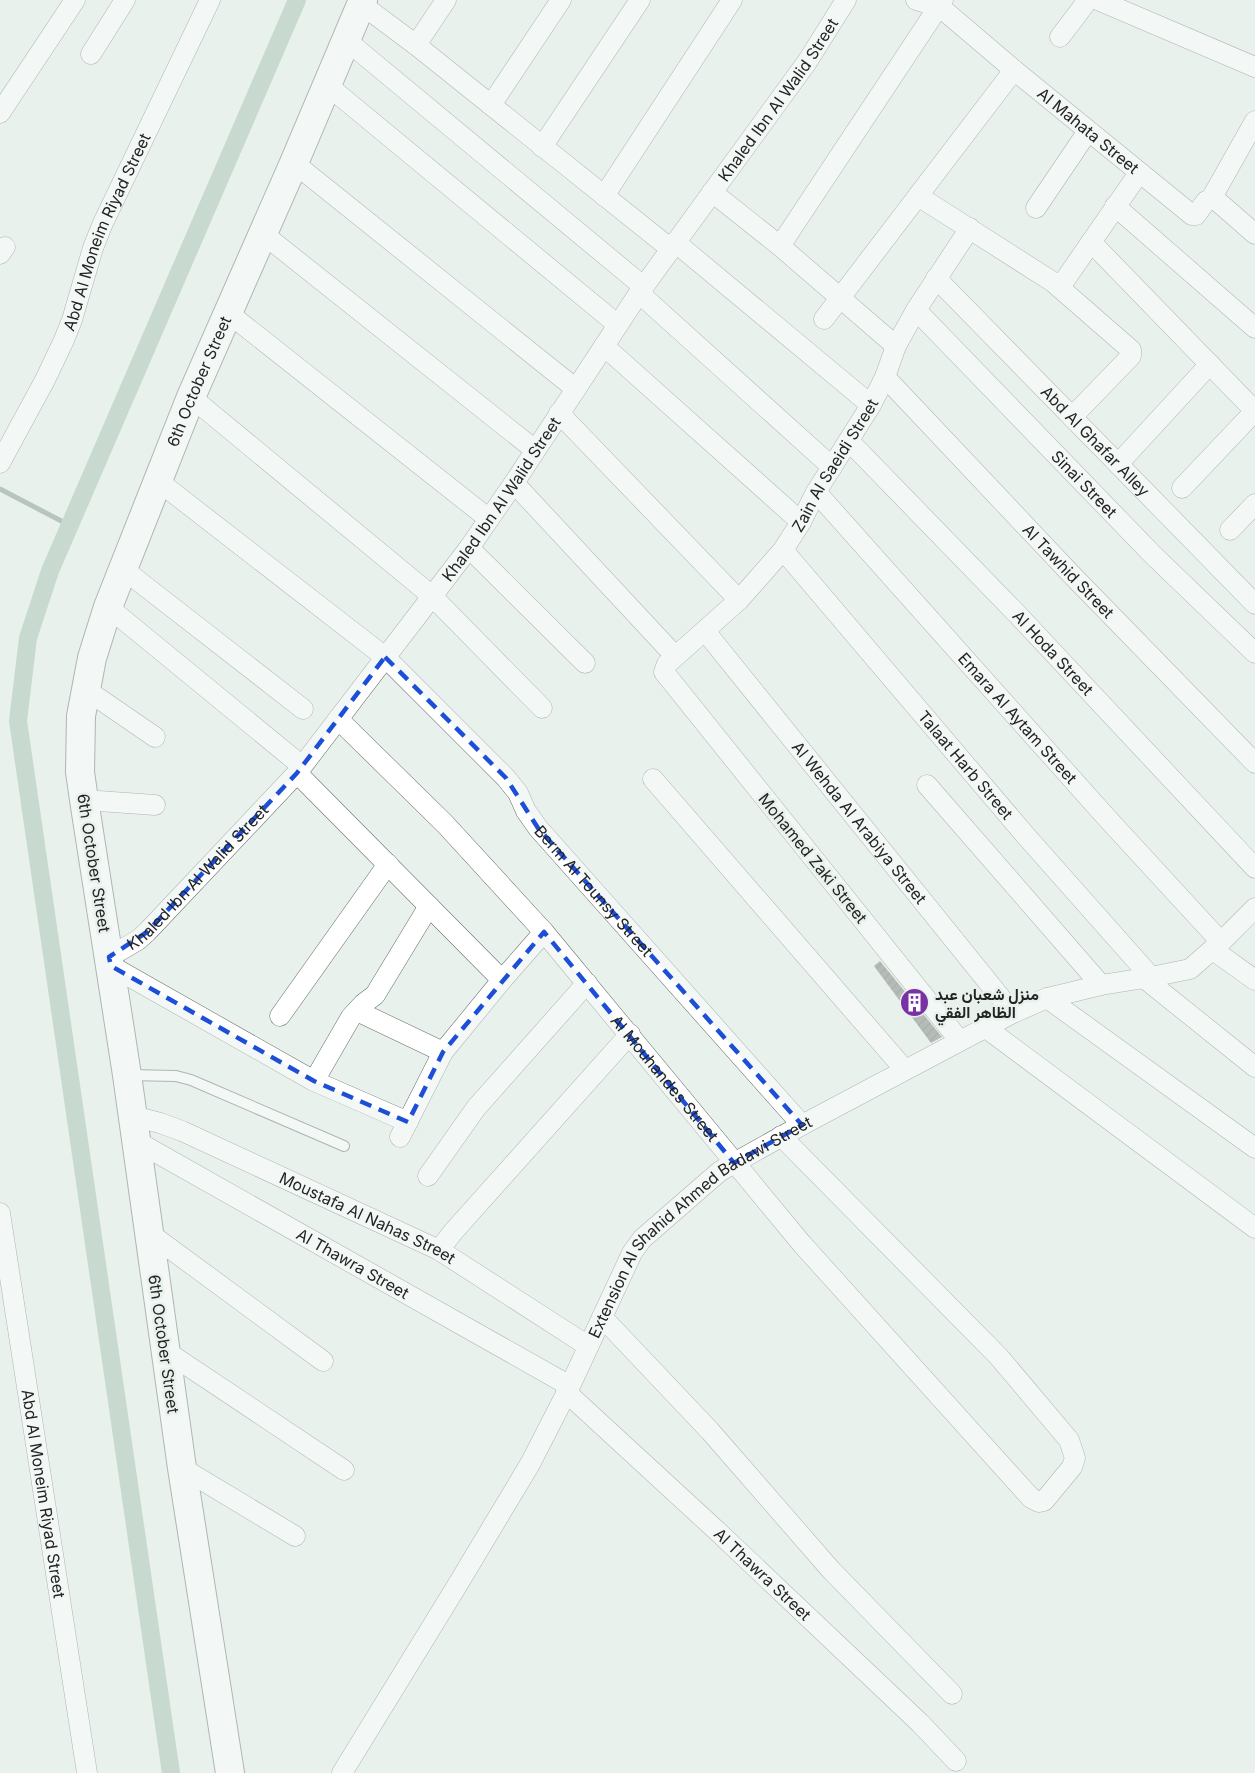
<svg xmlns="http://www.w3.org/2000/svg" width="1255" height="1773" font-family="Inter,Vazirmatn,sans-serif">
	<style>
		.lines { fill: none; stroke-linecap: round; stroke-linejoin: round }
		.stream { stroke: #7a9083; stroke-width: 5 }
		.canal { stroke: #9fbeac; stroke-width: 18 }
		.building { fill: url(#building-hatch) }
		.lane-casing { stroke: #686f6b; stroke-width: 12 }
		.street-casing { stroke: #686f6b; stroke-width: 21 }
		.secondary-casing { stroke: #686f6b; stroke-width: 30 }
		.lane { stroke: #fff; stroke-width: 10 }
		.street { stroke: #fff; stroke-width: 20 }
		.secondary { stroke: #fff; stroke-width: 28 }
		.marked { fill: none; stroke: #1d4ed8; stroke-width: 4.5; stroke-dasharray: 12 8; stroke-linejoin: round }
		.labels { text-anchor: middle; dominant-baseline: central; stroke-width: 5; stroke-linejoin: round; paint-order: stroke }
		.street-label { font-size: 16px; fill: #232524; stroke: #e9f1ec }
		.poi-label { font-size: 16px; font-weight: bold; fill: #232524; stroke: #e9f1ec; text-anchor: start }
	</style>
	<defs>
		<pattern id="building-hatch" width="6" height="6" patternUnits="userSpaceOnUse" patternTransform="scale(1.5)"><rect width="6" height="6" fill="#767d79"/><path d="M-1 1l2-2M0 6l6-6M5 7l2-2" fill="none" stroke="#606663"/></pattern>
	</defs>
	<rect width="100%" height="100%" fill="#e9f1ec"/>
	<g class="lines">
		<polyline class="stream" points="0,489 69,525"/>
		<polyline class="canal" points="171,1773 18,721 28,638 50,571 297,0"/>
	</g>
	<polygon class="building" points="880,961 942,1037 931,1043 874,966"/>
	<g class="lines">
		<defs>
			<polyline id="lane" points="128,1075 176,1076 191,1080 344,1146"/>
			<g id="street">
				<path id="s1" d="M916,0L940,7L1014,70L1192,215H1196L1206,201L1211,199L1255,121"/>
				<polyline points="1098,0 1255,67"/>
				<polyline points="361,4 416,45 671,249"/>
				<polyline points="1060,37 1088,0"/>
				<polyline points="346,40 644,287"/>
				<polyline points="416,45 446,0"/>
				<polyline points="91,54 125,0"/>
				<polyline points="327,85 618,325"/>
				<polyline points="491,105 561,0"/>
				<polyline points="0,113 75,0"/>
				<polyline points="542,147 640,0"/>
				<polyline points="294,163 576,389"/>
				<polyline points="712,192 780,246 896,346"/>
				<polyline points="604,196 732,0"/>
				<polyline points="918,196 1053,282 1131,350 1131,356 1072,417"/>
				<polyline points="1211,199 1216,200 1255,234"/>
				<polyline points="1115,206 1255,328"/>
				<polyline points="1036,208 1088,131"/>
				<polyline points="262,233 535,450"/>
				<polyline points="675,242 871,405"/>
				<polyline points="1091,242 1255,411"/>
				<polyline points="780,246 943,0"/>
				<polyline points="0,254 5,247"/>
				<path id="s2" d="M936,278L1255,604"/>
				<polyline points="1060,287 1139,173"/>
				<polyline points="639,293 832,467"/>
				<path id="s3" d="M916,310L1153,555L1255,653"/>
				<polyline points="227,312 489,519"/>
				<polyline points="824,319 1014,70"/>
				<polyline points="604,346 801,522"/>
				<path id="s4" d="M885,377L1070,573L1255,763"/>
				<polyline points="191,397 432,596 542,708"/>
				<polyline points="559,413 739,600"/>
				<path id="s5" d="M849,441L1017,614L1255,868"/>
				<path id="s6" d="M0,463L45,380L64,340L72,320L93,248L103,223L210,0"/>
				<polyline points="1118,464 1210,364"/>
				<path id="s7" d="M158,481L385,657L506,778L518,793L526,811L538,828L802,1125"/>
				<polyline points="514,483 675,656"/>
				<polyline points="1182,488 1255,411"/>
				<path id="s8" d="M816,492L1106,817L1221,942"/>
				<polyline points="1230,530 1255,504"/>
				<polyline points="469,548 585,663"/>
				<path id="s9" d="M783,550L1026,836L1151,977"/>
				<polyline points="123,569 303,709"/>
				<polyline points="108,607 302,766"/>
				<path id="s10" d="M705,631L1013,1013"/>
				<polyline points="85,689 155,737"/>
				<path id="s11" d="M338,719L445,824L544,932L802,1244L1031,1498L1039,1502L1044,1501L1072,1467L1075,1458L1069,1440L999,1357L781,1136"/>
				<polyline points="297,773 502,980"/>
				<polyline points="653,779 905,1070"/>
				<polyline points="927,785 1101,985"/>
				<polyline points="84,800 155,805"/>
				<polyline points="1213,950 1255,980"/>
				<path id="s12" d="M109,957L138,940L147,932L297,773L469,548L514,483L639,293L807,62L846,0"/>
				<polyline points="111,966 314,1081 408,1122"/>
				<polyline points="1144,978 1255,1067"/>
				<polyline points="1047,998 1255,1148"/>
				<polyline points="357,1011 443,1052"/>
				<polyline points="280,1016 388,864"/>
				<polyline points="986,1028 1255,1228"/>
				<path id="s13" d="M960,1041L664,672L667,664L739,600L783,550L801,522L816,492L871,405L885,377L896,346L916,310L970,228"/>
				<polyline points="314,1081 351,1017 363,1004 375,995 429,906"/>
				<path id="s14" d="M133,1116L160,1123L182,1131L439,1250L588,1346"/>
				<polyline points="400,1137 443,1052 502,980 544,932"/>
				<path id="s15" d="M136,1141L570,1386"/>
				<polyline points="428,1176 476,1108 587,983"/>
				<path id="s16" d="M0,1213L87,1773"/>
				<polyline points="149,1233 323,1361"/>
				<polyline points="439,1250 453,1232 630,1034"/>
				<polyline points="602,1317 710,1431 831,1570 952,1694"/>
				<polyline points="164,1350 344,1470"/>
				<path id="s17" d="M566,1392L715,1529L920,1723L956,1761"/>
				<polyline points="182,1468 295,1536"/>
				<path id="s18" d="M342,1773L455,1589L530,1464L570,1386L632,1253L642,1239L719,1172L727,1167L802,1125L1013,1013L1047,998L1060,995L1101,985L1151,977L1190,969L1221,942L1255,908"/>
			</g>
			<g id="secondary">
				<path id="s19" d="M230,1773L182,1468L127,1075L84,800L80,772L81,716L92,658L108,607L191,397L294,163L363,0"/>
			</g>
		</defs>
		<use href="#lane" class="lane-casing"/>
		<use href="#street" class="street-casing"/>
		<use href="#secondary" class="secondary-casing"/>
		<use href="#lane" class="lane"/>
		<use href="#street" class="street"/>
		<use href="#secondary" class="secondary"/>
	</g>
	<path d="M0 0H1255V1773H0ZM385,657L506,778L538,828L802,1125L734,1163L544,932L443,1052L408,1122L314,1081L111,966L109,957L147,932L297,773Z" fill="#e9f1ec" fill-opacity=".55" fill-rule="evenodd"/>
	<path class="marked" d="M385,657L506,778L538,828L802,1125L734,1163L544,932L443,1052L408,1122L314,1081L111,966L109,957L147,932L297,773Z"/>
	<defs>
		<symbol id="building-disc" viewBox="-11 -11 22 22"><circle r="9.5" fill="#7931a4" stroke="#e9f1ec"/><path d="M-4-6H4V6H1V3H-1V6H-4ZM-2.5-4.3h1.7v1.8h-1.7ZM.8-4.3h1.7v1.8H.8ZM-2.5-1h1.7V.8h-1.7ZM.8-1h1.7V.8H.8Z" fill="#fff"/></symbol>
	</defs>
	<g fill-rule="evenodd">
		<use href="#building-disc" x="898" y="986" width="33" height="33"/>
	</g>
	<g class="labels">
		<g class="street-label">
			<text stroke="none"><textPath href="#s12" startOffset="1092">Khaled Ibn Al Walid Street</textPath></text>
			<text stroke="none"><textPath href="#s1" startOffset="218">Al Mahata Street</textPath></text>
			<text stroke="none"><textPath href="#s6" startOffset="255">Abd Al Moneim Riyad Street</textPath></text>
			<text stroke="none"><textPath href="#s19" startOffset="1424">6th October Street</textPath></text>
			<text stroke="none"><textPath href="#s2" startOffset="228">Abd Al Ghafar Alley</textPath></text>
			<text stroke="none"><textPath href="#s13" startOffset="744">Zain Al Saeidi Street</textPath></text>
			<text stroke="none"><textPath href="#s3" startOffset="242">Sinai Street</textPath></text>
			<text stroke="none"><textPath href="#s12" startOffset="606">Khaled Ibn Al Walid Street</textPath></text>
			<text stroke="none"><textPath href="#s4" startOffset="267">Al Tawhid Street</textPath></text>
			<text stroke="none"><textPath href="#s5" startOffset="294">Al Hoda Street</textPath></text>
			<text stroke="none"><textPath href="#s8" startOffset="303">Emara Al Aytam Street</textPath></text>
			<text stroke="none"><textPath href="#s9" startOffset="282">Talaat Harb Street</textPath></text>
			<text stroke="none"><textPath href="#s10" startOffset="246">Al Wehda Al Arabiya Street</textPath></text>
			<text transform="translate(813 858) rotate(51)">Mohamed Zaki Street</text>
			<text transform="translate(94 863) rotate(81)">6th October Street</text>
			<text stroke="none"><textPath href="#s12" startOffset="120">Khaled Ibn Al Walid Street</textPath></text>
			<text stroke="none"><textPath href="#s7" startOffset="602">Berm Al Tounsy Street</textPath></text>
			<text stroke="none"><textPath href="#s11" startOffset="486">Al Mouhandes Street</textPath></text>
			<text stroke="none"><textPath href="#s14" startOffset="256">Moustafa Al Nahas Street</textPath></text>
			<text stroke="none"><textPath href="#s18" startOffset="662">Extension Al Shahid Ahmed Badawi Street</textPath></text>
			<text stroke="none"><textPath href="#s15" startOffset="249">Al Thawra Street</textPath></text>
			<text transform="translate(164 1344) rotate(82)">6th October Street</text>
			<text stroke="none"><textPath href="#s16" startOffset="284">Abd Al Moneim Riyad Street</textPath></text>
			<text stroke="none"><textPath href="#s17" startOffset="268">Al Thawra Street</textPath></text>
		</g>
		<g class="poi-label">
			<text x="935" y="994">منزل شعبان عبد<tspan x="935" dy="18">الظاهر الفقي</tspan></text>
		</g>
	</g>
</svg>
